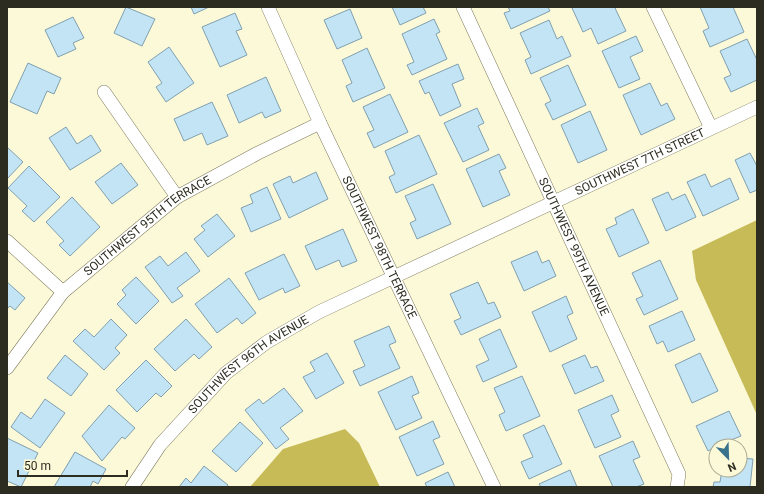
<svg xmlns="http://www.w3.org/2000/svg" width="764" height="494" font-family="Roboto,sans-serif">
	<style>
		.water { fill: #c7bb58 }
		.building { fill: #c2e4f4; stroke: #80a0af }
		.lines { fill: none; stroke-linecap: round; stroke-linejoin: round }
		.street-casing { stroke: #7e7b5e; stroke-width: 14 }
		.street { stroke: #fff; stroke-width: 13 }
		.labels { text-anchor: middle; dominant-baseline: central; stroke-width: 3; stroke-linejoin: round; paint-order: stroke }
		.street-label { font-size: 12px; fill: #2d2c20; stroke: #fcf9d9 }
	</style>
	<rect width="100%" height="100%" fill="#fcf9d9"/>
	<g class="water">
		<polygon points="757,220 757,415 696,280 692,251"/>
		<polygon points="345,429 359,443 380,487 250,487 283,449"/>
	</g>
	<g class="building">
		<polygon points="126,7 155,19 142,46 114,33"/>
		<polygon points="191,7 209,7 194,14"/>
		<polygon points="392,7 423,7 426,13 400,25"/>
		<polygon points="508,7 548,7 550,11 511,29 504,13 510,11"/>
		<polygon points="575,7 617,7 615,8 626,31 598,44 591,28 583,32 572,8"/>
		<polygon points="700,7 733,7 744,32 710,47 703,31 709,28"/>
		<polygon points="350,9 362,38 337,49 324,20"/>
		<polygon points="235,13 242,29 236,31 247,55 220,67 202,27"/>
		<polygon points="73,17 84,38 73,43 76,49 58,57 45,30"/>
		<polygon points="434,19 440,32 436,34 447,59 412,75 407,65 414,62 402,34"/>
		<polygon points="549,20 557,39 562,36 571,56 531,74 525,60 531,57 520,33"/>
		<polygon points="636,36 643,51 630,57 640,79 619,88 602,51"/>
		<polygon points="747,39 757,60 757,80 731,92 724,78 731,75 720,51"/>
		<polygon points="169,47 194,83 166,102 156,87 162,83 148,62"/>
		<polygon points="367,48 385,88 353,102 346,86 352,83 342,60"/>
		<polygon points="28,63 61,78 54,94 47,91 37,114 10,102"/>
		<polygon points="458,64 464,79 452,84 461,106 440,116 429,92 425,94 419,81"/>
		<polygon points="568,65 586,105 553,120 545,104 551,101 540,78"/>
		<polygon points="266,77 281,111 265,118 262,112 239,123 227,95"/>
		<polygon points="650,83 661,106 667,103 675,119 641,135 623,95"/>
		<polygon points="390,94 408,132 374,148 367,133 374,130 363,107"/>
		<polygon points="212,102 228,136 207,145 202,133 184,141 174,119"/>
		<polygon points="477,108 484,123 478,126 489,150 463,162 444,123"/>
		<polygon points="590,111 607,150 578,163 561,125"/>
		<polygon points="66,127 77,144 91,135 101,151 70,170 49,138"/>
		<polygon points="419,135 437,174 396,193 389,177 395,174 385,151"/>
		<polygon points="7,147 23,162 7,179"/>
		<polygon points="750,153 757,166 757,190 750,193 735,160"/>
		<polygon points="499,154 506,168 499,171 510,195 483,207 466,169"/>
		<polygon points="121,163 138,185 112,204 95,182"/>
		<polygon points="29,166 60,197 34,222 22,211 27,206 8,188"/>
		<polygon points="316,172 328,199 289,218 273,184 290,176 293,183"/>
		<polygon points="705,174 711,187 730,178 739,199 703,216 687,182"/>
		<polygon points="433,184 451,224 417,239 410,223 416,220 405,196"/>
		<polygon points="267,187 281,219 251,232 241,208 253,203 250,195"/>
		<polygon points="668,192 672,200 685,194 696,217 666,231 652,199"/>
		<polygon points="72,197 100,227 70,256 59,245 64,241 46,222"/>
		<polygon points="633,209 649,243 619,257 606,229 617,224 615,218"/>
		<polygon points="217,214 235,236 208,257 194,239 205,230 201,226"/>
		<polygon points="343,229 357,261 342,267 339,260 316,270 305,246"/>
		<polygon points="537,251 542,263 549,260 556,276 524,291 511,262"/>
		<polygon points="186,252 200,271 177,288 183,296 172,303 145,267 160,256 168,266"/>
		<polygon points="284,254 300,286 285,293 283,288 259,300 245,273"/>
		<polygon points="660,260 678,299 644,315 636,299 643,296 632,273"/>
		<polygon points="136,277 159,301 136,324 117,304 126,295 122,290"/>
		<polygon points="229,278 256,313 242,324 237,318 217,333 195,304"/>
		<polygon points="7,282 25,298 15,310 10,306 7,309"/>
		<polygon points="478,282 488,304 494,302 501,317 461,335 454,321 461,318 450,294"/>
		<polygon points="566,296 573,313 567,316 577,339 550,352 532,312"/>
		<polygon points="682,311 695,340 668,352 663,341 657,344 649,326"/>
		<polygon points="111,319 127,335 115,348 120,353 104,370 73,341 85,329 94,337"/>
		<polygon points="186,319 212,347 199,359 194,354 175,371 154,349"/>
		<polygon points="389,326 396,342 389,345 400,368 360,386 353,371 365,366 354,341"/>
		<polygon points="500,329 517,367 483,382 476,366 489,360 479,339"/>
		<polygon points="327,353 344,383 316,399 303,377 315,371 310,362"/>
		<polygon points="700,353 718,391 692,403 675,365"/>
		<polygon points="65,355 88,374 71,396 47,378"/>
		<polygon points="585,355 591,368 597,366 604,381 575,394 562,365"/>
		<polygon points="146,360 172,386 161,397 156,393 137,412 116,390"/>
		<polygon points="412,376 419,393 412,396 422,418 396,430 378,392"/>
		<polygon points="522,376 540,416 506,431 499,415 505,412 494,388"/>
		<polygon points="284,388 303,411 280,428 289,439 276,449 245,410 259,399 263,404"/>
		<polygon points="612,395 619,411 611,415 621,437 595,448 578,410"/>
		<polygon points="45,399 65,413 40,448 11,427 21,412 31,419"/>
		<polygon points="109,405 135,428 125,439 122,437 102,461 82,436"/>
		<polygon points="729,411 741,436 716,446 708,451 696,426"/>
		<polygon points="433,421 440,437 433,440 444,464 417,476 399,437"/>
		<polygon points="240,422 263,443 236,472 212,451"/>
		<polygon points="544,425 562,464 529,479 521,462 533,457 523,435"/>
		<polygon points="7,438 38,453 21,487 7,481"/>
		<polygon points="633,441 640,457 633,460 644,484 636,487 613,487 599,456"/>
		<polygon points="75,452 106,469 98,484 93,481 90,487 54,487"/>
		<polygon points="740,458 753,459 750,487 713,487 714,482 720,482 722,470 740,470"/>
		<polygon points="204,466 228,485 227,487 179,487 186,478 191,483"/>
		<polygon points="570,470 577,487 541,487 539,484"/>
		<polygon points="448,472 455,487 427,487 425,483"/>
	</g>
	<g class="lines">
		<defs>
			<g id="street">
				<path id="s1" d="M268,7L320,123L494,487"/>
				<path id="s2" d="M463,7L679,474L677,487"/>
				<polyline points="653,7 711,128"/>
				<polyline points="104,92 177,197"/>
				<polyline points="7,241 63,292"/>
				<path id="s3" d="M7,368L63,292L177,197L258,153L320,123"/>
				<path id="s4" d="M132,487L160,445L226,373L267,342L319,312L757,107"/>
			</g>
		</defs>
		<use href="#street" class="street-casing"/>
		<use href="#street" class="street"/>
	</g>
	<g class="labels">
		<g class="street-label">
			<text stroke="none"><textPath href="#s4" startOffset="614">SOUTHWEST 7TH STREET</textPath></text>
			<text stroke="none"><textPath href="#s3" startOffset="202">SOUTHWEST 95TH TERRACE</textPath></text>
			<text stroke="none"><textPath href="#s2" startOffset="264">SOUTHWEST 99TH AVENUE</textPath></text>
			<text stroke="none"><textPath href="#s1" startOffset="265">SOUTHWEST 98TH TERRACE</textPath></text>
			<text stroke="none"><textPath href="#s4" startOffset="171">SOUTHWEST 96TH AVENUE</textPath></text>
		</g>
	</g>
	<rect width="764" height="494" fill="none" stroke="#2d2c20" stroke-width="16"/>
	<g transform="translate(728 458) rotate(157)"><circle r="19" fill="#fcf9d9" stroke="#a9a78f"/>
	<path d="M0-3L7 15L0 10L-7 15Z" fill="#38728b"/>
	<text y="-6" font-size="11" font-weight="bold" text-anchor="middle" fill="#2d2c20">N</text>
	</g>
	<path d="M18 470v6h109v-6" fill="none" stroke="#2d2c20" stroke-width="2"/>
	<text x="24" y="470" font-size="12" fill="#2d2c20" stroke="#fcf9d9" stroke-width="3" paint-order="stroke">50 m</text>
</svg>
